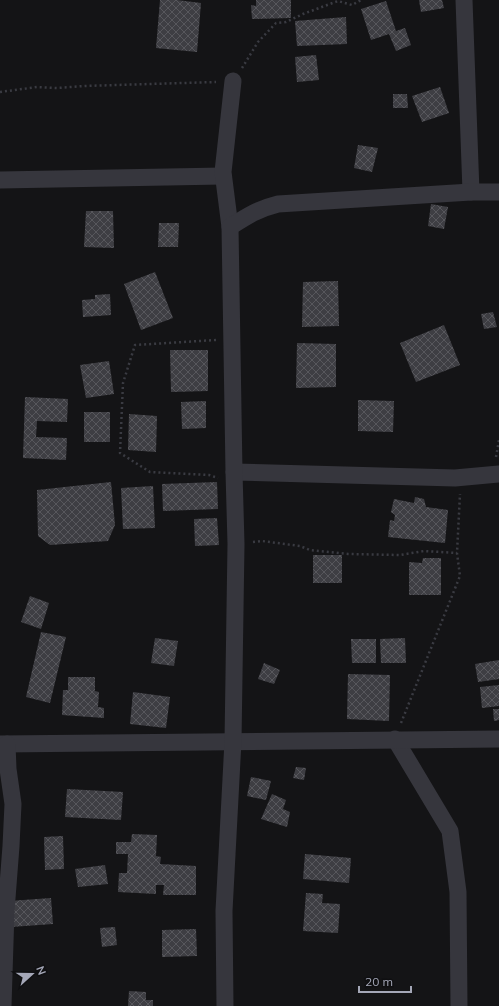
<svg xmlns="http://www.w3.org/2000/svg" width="499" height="1006" font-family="Mulish,sans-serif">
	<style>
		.building { fill: url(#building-cross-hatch) }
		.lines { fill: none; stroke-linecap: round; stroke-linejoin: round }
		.path { stroke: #3a3b42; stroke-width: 2.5; stroke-dasharray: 2 3; stroke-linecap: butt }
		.street { stroke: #36363d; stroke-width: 17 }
	</style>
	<defs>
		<pattern id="building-cross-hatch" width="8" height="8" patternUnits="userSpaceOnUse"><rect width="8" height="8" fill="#3e3e43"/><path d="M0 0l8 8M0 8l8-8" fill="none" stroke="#57575c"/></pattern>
	</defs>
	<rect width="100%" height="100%" fill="#141416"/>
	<g class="building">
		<polygon points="160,0 177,0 201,3 197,52 156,48"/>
		<polygon points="256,0 291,0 291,18 252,19 251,5 256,6"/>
		<polygon points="419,0 442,0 444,8 421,12"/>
		<polygon points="386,1 396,31 405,28 411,45 396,51 389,34 371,40 361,9"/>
		<polygon points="346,17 347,44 297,46 295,21"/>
		<polygon points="316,55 319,80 297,82 295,57"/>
		<polygon points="440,87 449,113 422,122 412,96"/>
		<polygon points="393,94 407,94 408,108 393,108"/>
		<polygon points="358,145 378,148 372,172 354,168"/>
		<polygon points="431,204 448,207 444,229 428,226"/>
		<polygon points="86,211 113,211 114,248 84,247"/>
		<polygon points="159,223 179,223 178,247 158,247"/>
		<polygon points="155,272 173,318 141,330 124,284"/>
		<polygon points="338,281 339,326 302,327 303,282"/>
		<polygon points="110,294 111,315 83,317 82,300 95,299 95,295"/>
		<polygon points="493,312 497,327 484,329 481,314"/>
		<polygon points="444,325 460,365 416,382 400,343"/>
		<polygon points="297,343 336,344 336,387 296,388"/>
		<polygon points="170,350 208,350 208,391 171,392"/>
		<polygon points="109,361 114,394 86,398 80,365"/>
		<polygon points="25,397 68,399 67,422 37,421 36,437 67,438 66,460 23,458"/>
		<polygon points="358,400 394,401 393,432 358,431"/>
		<polygon points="206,401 206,428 182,429 181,402"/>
		<rect x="84" y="412" width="26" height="30"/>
		<polygon points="129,414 157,416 156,452 128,450"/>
		<polygon points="111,482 115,525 108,541 50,545 38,536 37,490"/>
		<polygon points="217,482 218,509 163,511 162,484"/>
		<polygon points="153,486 155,528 123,529 121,488"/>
		<polygon points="415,497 424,499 426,507 448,510 445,543 388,537 390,520 394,521 395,515 391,512 394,499 414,503"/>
		<polygon points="217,518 219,545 195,546 194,519"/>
		<rect x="313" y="555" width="29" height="28"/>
		<polygon points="423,558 441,558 441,595 409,595 409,562 422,563"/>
		<polygon points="30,596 49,603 41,629 21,622"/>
		<polygon points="41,632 66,637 50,703 26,697"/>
		<polygon points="155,638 178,641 174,666 151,663"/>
		<polygon points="405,638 406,663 381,663 380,639"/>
		<polygon points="351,639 376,639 376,663 352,663"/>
		<polygon points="499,660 499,679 478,682 475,664"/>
		<polygon points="264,663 280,670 274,684 258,679"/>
		<polygon points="348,674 390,675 389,721 347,719"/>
		<polygon points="68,677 95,677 95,691 99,692 98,707 104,708 104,718 62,715 63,690 68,690"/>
		<polygon points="499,685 499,706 482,708 480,687"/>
		<polygon points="133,692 170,697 166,728 130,724"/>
		<polygon points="493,709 499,709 499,720 494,721"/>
		<polygon points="296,767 306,768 304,780 293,778"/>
		<polygon points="251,777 271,781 266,800 247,796"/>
		<polygon points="67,789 123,792 121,820 65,817"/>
		<polygon points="272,794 286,800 283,809 290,812 287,827 261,819"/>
		<polygon points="132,834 157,835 156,856 161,857 160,864 196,866 196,895 163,895 164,885 156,885 156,894 118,892 119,873 127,873 128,854 116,854 116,842 131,842"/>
		<polygon points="63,836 64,869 45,870 44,837"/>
		<polygon points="305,854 351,858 349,883 303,879"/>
		<polygon points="105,865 108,884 78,887 75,869"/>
		<polygon points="306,893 323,894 322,903 340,904 338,933 303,931"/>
		<polygon points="51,898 53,924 11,927 9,901"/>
		<polygon points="115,927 117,945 102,947 100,928"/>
		<polygon points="196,929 197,956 162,957 162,930"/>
		<polygon points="129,991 146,992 146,1000 153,1000 153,1006 128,1006"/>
	</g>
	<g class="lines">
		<g class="path">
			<polyline points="242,68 258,42 276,23 286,22 303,14 338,1 352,5 361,0"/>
			<polyline points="0,92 37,87 57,88 84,86 216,82"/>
			<polyline points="216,340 135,345 123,383 120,453 150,472 209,475 218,478"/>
			<polyline points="496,457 499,440"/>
			<polyline points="253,542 262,541 300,546 310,550 348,554 400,555 424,551 457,553"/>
			<polyline points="401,723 460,576 457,553 460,494"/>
		</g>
		<g class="street">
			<polyline points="464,0 471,192"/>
			<polyline points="0,180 223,176"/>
			<polyline points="230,227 223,172 233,81"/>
			<polyline points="234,472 455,478 499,474"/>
			<polyline points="395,739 450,831 458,892 459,1006"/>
			<polyline points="0,744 499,739"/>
			<polyline points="3,1006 6,911 11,846 13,804 8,769 7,744"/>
			<path d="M225,1006L224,911L233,741L236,544L234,472L230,227C247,216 258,209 278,204L471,192H499"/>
		</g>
	</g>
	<g transform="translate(32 974) rotate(69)" stroke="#0f0f11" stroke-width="3" paint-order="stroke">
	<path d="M0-3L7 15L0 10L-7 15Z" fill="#a4a7b7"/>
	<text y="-6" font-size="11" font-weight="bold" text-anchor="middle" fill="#a4a7b7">N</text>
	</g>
	<path d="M359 986v6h52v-6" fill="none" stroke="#a4a7b7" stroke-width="2"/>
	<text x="365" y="986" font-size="12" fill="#a4a7b7" stroke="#0f0f11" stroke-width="3" paint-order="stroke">20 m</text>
</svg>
